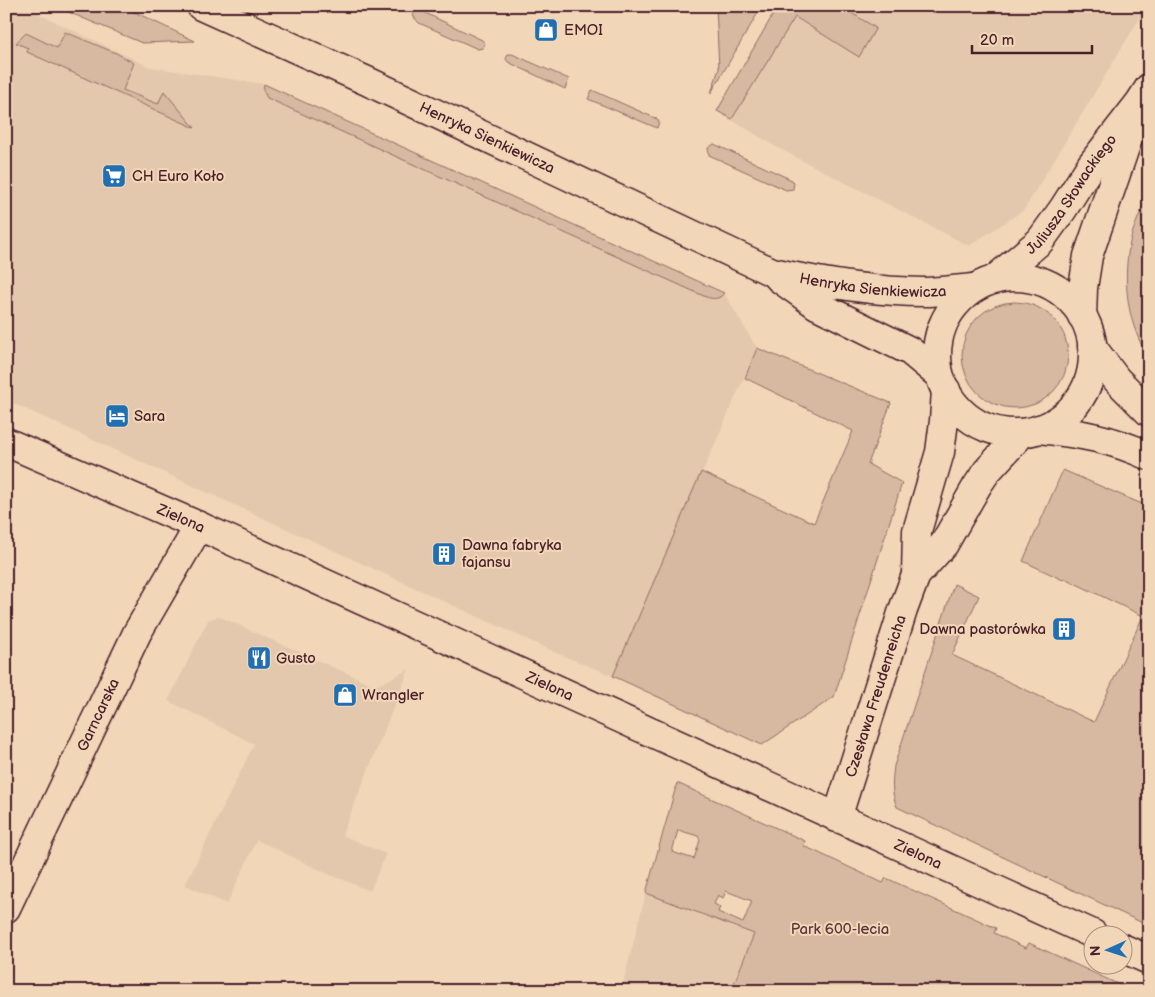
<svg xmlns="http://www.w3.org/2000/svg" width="1155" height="997" font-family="'Balsamiq Sans',sans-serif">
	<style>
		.built { fill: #e4c8ad }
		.green { fill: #d6b9a0; stroke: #906c66; fill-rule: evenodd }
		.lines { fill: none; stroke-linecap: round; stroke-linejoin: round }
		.minor-casing { stroke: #4a1f2b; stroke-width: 31 }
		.minor { stroke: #f1d7b8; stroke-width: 28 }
		.labels { text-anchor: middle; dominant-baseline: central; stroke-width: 4; stroke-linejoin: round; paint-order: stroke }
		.poi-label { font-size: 15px; fill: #4a1f2b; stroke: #f1d7b8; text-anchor: start }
		.street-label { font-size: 15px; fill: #4a1f2b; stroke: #f1d7b8 }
		.park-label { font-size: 15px; fill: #5f363d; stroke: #f1d7b8 }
	</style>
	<rect width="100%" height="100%" fill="#f1d7b8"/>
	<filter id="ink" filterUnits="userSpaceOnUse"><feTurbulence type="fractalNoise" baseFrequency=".02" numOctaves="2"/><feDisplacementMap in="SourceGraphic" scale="10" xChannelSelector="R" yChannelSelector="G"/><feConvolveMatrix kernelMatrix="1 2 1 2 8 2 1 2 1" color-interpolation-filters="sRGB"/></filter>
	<g filter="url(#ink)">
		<g class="built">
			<polygon points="6,6 22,6 150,67 264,84 724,293 757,348 613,676 561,655 6,400"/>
			<polygon points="778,6 1147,6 1024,210 969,246 778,148 717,111"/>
			<polygon points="218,616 376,686 409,669 342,835 386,854 370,891 326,873 257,840 227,904 185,885 254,744 168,701 208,620"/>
			<polygon points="646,893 754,934 731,991 621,991"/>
		</g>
		<g class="green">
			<polygon points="54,6 122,6 195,41 142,43"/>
			<polygon points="716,6 762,6 711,93 719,69"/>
			<polygon points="778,6 840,6 876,28 859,57 795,17 732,119 717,111"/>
			<polygon points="419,10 482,40 485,43 483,48 478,49 419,23 413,16 415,12"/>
			<polygon points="65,32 116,53 134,63 123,90 158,104 164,91 195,128 27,52 28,48 16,43 26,33 57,48"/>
			<polygon points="508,54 512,54 569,79 565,89 508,62 506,59"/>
			<path d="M264,84L724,293C719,300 713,299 706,297L267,98L263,90Z"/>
			<polygon points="592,90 657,119 659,122 657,128 588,99"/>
			<polygon points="714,144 792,180 794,183 793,189 786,190 709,155 708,148"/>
			<path d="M1149,190V358C1126,323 1121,275 1132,234C1137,219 1144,205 1149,190Z"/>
			<circle cx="1015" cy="355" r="53"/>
			<polygon points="757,348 891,403 868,464 902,483 834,697 762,745 613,676 701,472 814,523 853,431 745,378"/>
			<path d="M1063,470L1149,507V926L897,807C891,792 892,782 894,766L954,584L979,596L952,655L1094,722L1143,616L1064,578L1063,580L1023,561Z"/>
			<path d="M677,783L805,841L804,846L883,883L886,878L996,928L994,933L1026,948L1029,943L1133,991H731L754,934L646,893ZM678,830L698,836L700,840L694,859L672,852ZM726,891L752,901L743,923L718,912L720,907L714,904L718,895L723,898Z"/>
		</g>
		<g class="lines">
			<defs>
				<g id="minor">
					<path id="s1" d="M201,6L367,81L772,272C822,283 873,292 924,292C941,292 958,289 974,288"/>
					<circle cx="1015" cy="355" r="78"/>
					<polyline points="779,278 817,305 910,351 939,375"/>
					<path id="s2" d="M995,279L1040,241L1063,209L1091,165L1140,102L1149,88"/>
					<polyline points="1082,316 1083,288 1088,256 1134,121"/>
					<polyline points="1092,347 1117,380 1149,412"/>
					<path d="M1039,429C1079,433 1112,439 1149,456"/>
					<path id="s3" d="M6,442L199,526L1093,934"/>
					<polyline points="916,575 917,531 940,452 944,421 946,390"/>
					<path id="s4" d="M837,818L903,610L916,575L944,544L977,486L987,471L1022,433"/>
					<path id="s5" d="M6,908L137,633L199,526"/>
					<polyline points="1122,948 1149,960"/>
				</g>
			</defs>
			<use href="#minor" class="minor-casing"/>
			<use href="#minor" class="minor"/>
		</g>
	</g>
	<defs>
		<symbol id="shop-square" viewBox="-11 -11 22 22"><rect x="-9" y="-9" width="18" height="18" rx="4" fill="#1f6fb2" stroke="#f1d7b8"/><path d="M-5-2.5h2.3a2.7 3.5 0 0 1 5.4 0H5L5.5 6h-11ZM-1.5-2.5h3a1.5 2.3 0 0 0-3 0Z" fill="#fff"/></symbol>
		<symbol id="supermarket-square" viewBox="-11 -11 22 22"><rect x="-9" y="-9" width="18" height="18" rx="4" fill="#1f6fb2" stroke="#f1d7b8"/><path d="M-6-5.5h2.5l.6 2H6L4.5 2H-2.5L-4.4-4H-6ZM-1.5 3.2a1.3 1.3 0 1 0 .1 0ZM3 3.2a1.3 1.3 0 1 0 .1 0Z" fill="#fff"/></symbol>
		<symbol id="hotel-square" viewBox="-11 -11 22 22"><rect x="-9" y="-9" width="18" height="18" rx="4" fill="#1f6fb2" stroke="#f1d7b8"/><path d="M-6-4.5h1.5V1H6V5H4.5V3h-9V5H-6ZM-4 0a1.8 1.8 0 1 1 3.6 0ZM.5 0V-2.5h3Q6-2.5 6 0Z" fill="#fff"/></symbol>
		<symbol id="building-square" viewBox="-11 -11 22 22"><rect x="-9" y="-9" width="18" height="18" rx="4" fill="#1f6fb2" stroke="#f1d7b8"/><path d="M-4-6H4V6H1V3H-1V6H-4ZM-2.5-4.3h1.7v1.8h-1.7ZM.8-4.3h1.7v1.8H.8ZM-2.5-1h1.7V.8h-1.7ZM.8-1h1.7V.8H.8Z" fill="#fff"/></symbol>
		<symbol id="restaurant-square" viewBox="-11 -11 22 22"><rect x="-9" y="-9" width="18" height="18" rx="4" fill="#1f6fb2" stroke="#f1d7b8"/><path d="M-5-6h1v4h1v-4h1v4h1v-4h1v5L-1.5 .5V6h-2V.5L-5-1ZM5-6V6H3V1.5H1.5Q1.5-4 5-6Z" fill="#fff"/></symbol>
	</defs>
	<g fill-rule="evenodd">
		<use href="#shop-square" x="532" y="16" width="28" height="28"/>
		<use href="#supermarket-square" x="100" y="162" width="28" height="28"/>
		<use href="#hotel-square" x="103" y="402" width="28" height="28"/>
		<use href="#building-square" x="430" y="540" width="28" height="28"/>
		<use href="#building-square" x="1050" y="615" width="28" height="28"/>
		<use href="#restaurant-square" x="245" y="644" width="28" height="28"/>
		<use href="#shop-square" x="331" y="681" width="28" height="28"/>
	</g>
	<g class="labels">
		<g class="poi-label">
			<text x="564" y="30">EMOI</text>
			<text x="132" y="176">CH Euro Koło</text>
			<text x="134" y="416">Sara</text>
			<text x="462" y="545">Dawna fabryka<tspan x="462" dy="17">fajansu</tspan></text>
			<text x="1046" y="629" text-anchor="end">Dawna pastorówka</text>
			<text x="276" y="658">Gusto</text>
			<text x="362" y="695">Wrangler</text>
		</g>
		<g class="street-label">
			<text stroke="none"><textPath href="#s1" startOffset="315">Henryka Sienkiewicza</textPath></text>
			<text stroke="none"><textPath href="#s2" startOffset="115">Juliusza Słowackiego</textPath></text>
			<text stroke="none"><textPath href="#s1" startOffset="732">Henryka Sienkiewicza</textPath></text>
			<text stroke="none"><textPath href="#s3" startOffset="191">Zielona</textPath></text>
			<text stroke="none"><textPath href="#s3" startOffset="596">Zielona</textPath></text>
			<text stroke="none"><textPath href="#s4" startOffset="128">Czesława Freudenreicha</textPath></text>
			<text stroke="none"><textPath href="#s5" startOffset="214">Garncarska</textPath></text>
			<text stroke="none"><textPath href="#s3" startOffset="1001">Zielona</textPath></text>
		</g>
		<g class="park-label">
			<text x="840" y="929">Park 600-lecia</text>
		</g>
	</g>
	<rect width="1155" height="997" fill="none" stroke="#f1d7b8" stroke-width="25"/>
	<rect x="12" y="12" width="1130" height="972" fill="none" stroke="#4a1f2b" stroke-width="2" filter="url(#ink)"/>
	<g transform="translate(1108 950) rotate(267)"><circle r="24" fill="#f1d7b8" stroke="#ae8d80"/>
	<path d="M0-4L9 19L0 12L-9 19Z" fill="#1f6fb2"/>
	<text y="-8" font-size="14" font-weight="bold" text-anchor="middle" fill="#4a1f2b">N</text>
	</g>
	<path d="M972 45v8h120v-8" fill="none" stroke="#4a1f2b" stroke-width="2.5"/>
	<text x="980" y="45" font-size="15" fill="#4a1f2b" stroke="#f1d7b8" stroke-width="4" paint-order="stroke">20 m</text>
</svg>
